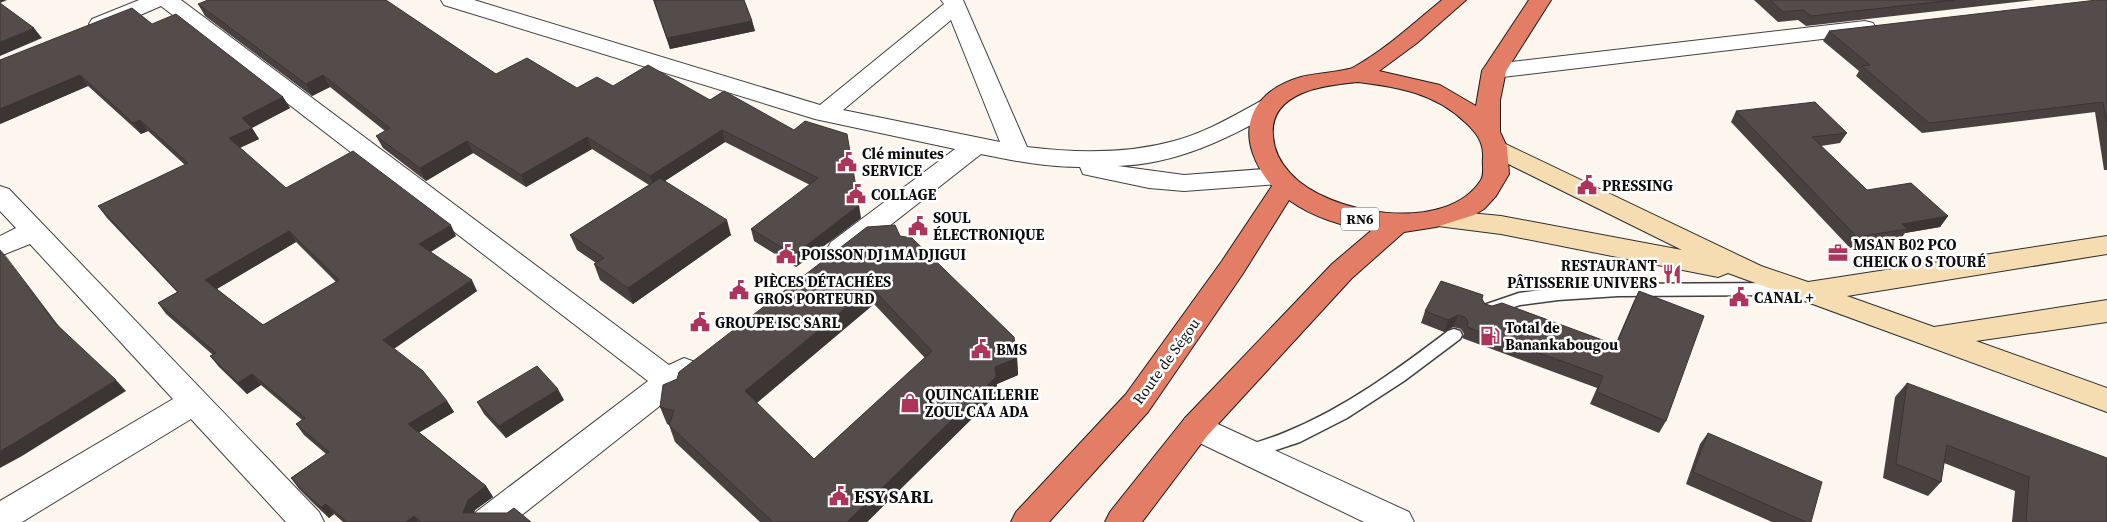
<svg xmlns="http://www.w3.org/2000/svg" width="2107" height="522" font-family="'Source Serif 4',serif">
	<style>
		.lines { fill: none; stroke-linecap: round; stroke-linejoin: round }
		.lane-casing { stroke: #404040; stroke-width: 3 }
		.street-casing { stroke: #404040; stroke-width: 2 }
		.secondary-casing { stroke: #2f2f2f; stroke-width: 2 }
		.highway-casing { stroke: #1e1e1e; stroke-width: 2 }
		.lane { fill: #fff; fill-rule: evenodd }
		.street { fill: #fff; fill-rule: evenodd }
		.secondary { fill: #f6dcb1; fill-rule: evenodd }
		.highway { fill: #e47d66; fill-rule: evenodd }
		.wall { fill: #484140; fill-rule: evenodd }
		.shaded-wall { fill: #3b3534 }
		.building { fill: #544c4a; stroke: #3b3534; fill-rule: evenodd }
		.labels { text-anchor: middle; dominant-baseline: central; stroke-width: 5; stroke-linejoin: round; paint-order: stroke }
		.shield { fill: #fff; stroke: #565656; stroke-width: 1 }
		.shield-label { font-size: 14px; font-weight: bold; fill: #0d0d0d }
		.poi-label { font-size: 15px; font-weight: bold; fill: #0d0d0d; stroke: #fff; text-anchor: start }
		.street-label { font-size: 15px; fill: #0d0d0d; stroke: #fff }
		.near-poi-label { font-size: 18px; font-weight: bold; fill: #0d0d0d; stroke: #fff; text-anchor: start }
	</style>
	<rect width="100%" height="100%" fill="#fdf6ee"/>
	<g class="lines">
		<defs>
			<g id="lane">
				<polygon points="1791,283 1796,285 1799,289 1796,293 1791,295 1618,296 1558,300 1520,305 1487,316 1481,314 1479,310 1481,306 1519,293 1558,288 1618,284"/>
				<path d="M1454,329L1460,331L1462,335L1460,339L1404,381L1347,418L1300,442L1249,459L1243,457L1240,452L1243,447C1257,442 1272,438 1286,432C1345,408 1398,369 1448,331Z"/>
			</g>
			<g id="street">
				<polygon points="139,0 181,0 669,365 684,358 695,362 699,370 695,378 513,522 471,522 476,512 648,381 161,6 108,29 100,31 92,29 89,24 92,19"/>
				<path d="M441,0H474L820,105L944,4L941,0H963L1027,147C1075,153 1127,154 1174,141C1205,133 1233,116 1261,101L1269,99L1277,101L1281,106L1277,111C1227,139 1177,164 1118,166L1184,175L1277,168L1286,170L1290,176L1286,182L1277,184L1184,191L1149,188L1092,176L1083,174L1080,167C1046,167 1014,161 981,154L851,256L841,259L831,256L827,249L831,242L955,149L815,119L444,5ZM951,20L1000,142L843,110Z"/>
				<polygon points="1865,21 1873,23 1876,28 1873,33 1494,78 1486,76 1482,71 1486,66 1494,64"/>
				<polygon points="0,186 9,189 319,512 324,522 286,522 191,419 22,522 0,522 0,501 173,399 30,244 0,256 0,236 16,228 0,211"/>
				<polygon points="1196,414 1409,512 1414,522 1364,522 1185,436 1180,427 1185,418"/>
			</g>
			<polygon id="secondary" points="1495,139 1761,266 1808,282 2107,236 2107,254 1847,296 1934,327 2107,300 2107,322 1976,341 2107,388 2107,412 1728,273 1718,277 1501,234 1430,225 1426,219 1430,213 1439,210 1501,216 1682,250 1486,153 1483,147 1486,141"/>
			<path id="highway" d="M1442,0H1466L1417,43L1379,71L1440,85L1476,106L1482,71L1529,0H1551L1506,71L1500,100V132L1507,147L1509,174L1496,196L1484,209L1474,215L1436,227L1404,232L1352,278L1207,436L1142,522H1105L1110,512L1185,418L1332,264L1372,230C1344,227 1312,217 1289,200L1242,275L1148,412L1049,522H1011L1016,512L1126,394L1222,261L1272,186C1235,142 1242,94 1301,77C1314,73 1345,72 1354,67C1385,50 1414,23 1442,0ZM1358,82C1398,87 1435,93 1465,122C1476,132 1484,142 1483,158C1482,165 1485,173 1481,180C1447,235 1327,215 1290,173C1280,162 1274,151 1273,136C1269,91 1326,85 1358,82Z"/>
		</defs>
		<use href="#lane" class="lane-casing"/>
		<use href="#street" class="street-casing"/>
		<use href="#secondary" class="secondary-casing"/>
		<use href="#highway" class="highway-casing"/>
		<use href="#lane" class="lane"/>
		<use href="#street" class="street"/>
		<use href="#secondary" class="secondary"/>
		<use href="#highway" class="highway"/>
	</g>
	<g class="wall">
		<polygon points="653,0 744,0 752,21 755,31 670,49"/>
		<polygon points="1754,0 2035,0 1806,26 1798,20 1778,22"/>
		<polygon points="2107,0 2107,170 2104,170 2095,112 1922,133 1856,76 1859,71 1823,41 1829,31"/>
		<polygon points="198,4 496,74 577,88 613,86 710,100 724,91 861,218 796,267 754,241 751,229 810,185 725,142 665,181 731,235 633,304 600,280 594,264 596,263 577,250 570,235 649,185 592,149 526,187 473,153 426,181 383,148 376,136 385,131 330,87 312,96 205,16"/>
		<path d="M152,24L283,97L290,108L252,128L259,139L240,148L286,188L456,236L431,252L477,291L394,349L447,401L454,412L419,432L486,486L493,497L475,510L474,513L531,522H343L334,514L329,518L315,505L299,489L291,478L326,454L304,435L296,424L302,420L261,385L247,394L219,367L210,356L213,355L166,314L158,303L177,292L107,218L98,206L185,165L148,131L141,134L88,86L0,124V60ZM296,242L336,282L263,325L217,289Z"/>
		<polygon points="1736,111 1847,133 1840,143 1821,146 1867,190 1948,216 1940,227 1905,233 1900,240 1850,248 1731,122"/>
		<path d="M900,236L1017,358L1018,375L997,384V394L867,522H760L675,442L669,425L667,424L660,407L677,379ZM874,304L925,358L814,459L757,403Z"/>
		<polygon points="1639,291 1666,421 1659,433 1590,404 1597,388 1462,338 1464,334 1461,329 1453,327 1444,332 1421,323 1425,311 1482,299 1485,304 1615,345 1633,303"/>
		<polygon points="1907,383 2107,522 2012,522 2015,491 1944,463 1941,482 1928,496 1883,478 1895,397"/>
		<polygon points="564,400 506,438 484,414 477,402"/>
		<polygon points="1708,433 1811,522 1772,522 1686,484 1700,444"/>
	</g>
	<g class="shaded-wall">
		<polygon points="0,0 7,0 0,3"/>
		<polygon points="752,21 755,31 670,49 667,38"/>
		<polygon points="34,28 42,38 0,56 0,42"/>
		<polygon points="80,75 88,86 0,124 0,109"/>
		<polygon points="323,75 330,87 312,96 306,84"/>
		<polygon points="283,97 290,108 249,129 242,118"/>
		<polygon points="140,120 148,131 141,134 133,123"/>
		<polygon points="252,128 259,139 236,149 229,138"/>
		<polygon points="722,130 725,142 654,188 650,176"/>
		<polygon points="587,137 592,149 526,187 521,175"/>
		<polygon points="467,141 473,153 426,181 420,168"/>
		<polygon points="859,205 861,218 796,267 794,255"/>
		<polygon points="1948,216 1940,227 1905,233 1907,229 1902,224"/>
		<polygon points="727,220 731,235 633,304 628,288"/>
		<polygon points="451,225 456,236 425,255 419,244"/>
		<polygon points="289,231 296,242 213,291 205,280"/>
		<polygon points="0,249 6,256 64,333 54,322"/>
		<polygon points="472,280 477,291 390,351 383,340"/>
		<polygon points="871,287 874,304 750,408 745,391"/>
		<polygon points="1458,315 1453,327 1444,332 1448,320"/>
		<polygon points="1017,358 1018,375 997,384 997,394 867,522 847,522 995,367"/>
		<polygon points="252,374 261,385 247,394 238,383"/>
		<polygon points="116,380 126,391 22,456 0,468 0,451"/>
		<polygon points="558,389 564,400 506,438 499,426"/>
		<polygon points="447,401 454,412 415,435 408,424"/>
		<polygon points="486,486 493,497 475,510 470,522 463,513 468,500"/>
		<polygon points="326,504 334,514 329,518 321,507"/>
		<polygon points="414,516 418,522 406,522"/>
	</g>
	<g class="building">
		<polygon points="208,0 386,0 496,74 527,58 577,88 597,77 613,86 648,65 710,100 724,91 794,130 805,121 847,134 859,205 794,255 751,229 818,178 722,130 650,176 587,137 521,175 467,141 420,168 376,136 390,128 323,75 306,84 198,4"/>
		<polygon points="654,0 744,0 752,21 667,38"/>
		<polygon points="1770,0 1954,0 1811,16 1803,10 1783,12"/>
		<polygon points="2097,0 2107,0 2107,126 2103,102 1929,123 1862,66 1870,65 1829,31"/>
		<polygon points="0,3 34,28 0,42"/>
		<path d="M132,8L152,24L176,14L283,97L242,118L252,128L229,138L286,188L353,151L451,225L419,244L472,280L383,340L423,371L447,401L408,424L486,486L468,500L463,513H507L514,508L531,522H421L414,516L406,522H347L326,504L321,507L307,495L291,478L329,452L296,424L305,418L252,374L238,383L210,356L216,353L158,303L178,292L98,206L188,163L140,120L133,123L80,75L0,109V60ZM289,231L339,280L263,325L205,280Z"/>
		<polygon points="1815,102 1847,133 1812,137 1867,190 1911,183 1948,216 1902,224 1907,229 1857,237 1736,111"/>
		<polygon points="660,178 727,220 628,288 594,264 604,258 570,235"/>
		<path d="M895,225L900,236L912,238L1014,337L1017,358L995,367L996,377L847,522H773L669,425L674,411L660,407L663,385L677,379L679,372L867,227ZM871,287L932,351L814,459L745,391Z"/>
		<polygon points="0,250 54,322 116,380 11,445 0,451"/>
		<polygon points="1441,281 1483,295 1482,299 1485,304 1492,306 1502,303 1616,345 1639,291 1704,316 1666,421 1597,392 1603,376 1467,327 1468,322 1465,317 1458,315 1448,320 1425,311"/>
		<polygon points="537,366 558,389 499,426 477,402"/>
		<polygon points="1907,383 2107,458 2107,522 2026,522 2029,477 1947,445 1941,482 1896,464"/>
		<polygon points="1708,433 1822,482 1811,522 1806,522 1693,472"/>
	</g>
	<defs>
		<symbol id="civic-bare" viewBox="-9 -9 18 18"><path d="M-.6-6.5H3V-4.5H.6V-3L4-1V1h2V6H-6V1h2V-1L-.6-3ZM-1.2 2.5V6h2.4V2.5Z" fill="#ad355b" stroke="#fff" stroke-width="2.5" paint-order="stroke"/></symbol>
		<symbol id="office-bare" viewBox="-9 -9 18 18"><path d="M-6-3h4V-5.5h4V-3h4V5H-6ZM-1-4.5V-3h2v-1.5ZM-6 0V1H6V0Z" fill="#ad355b" stroke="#fff" stroke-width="2.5" paint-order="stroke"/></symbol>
		<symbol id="restaurant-bare" viewBox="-9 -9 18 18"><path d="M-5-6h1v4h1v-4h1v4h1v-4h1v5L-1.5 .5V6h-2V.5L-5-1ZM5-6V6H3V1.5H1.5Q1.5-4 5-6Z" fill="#ad355b" stroke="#fff" stroke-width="2.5" paint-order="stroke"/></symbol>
		<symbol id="fuel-bare" viewBox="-9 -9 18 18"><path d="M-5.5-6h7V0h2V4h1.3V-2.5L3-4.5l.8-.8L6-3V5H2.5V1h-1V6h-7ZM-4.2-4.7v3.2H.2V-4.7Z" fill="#ad355b" stroke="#fff" stroke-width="2.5" paint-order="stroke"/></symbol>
		<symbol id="shop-bare" viewBox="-9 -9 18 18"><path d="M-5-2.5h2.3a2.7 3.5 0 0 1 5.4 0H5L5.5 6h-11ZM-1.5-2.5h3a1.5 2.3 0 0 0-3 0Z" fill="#ad355b" stroke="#fff" stroke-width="2.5" paint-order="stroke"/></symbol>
	</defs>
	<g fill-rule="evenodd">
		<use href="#civic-bare" x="833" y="148" width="28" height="28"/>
		<use href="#civic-bare" x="1573" y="171" width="28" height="28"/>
		<use href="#civic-bare" x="842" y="180" width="28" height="28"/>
		<use href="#civic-bare" x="904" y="212" width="28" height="28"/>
		<use href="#office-bare" x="1824" y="239" width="28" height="28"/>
		<use href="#civic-bare" x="772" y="240" width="28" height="28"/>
		<use href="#restaurant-bare" x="1658" y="260" width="28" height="28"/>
		<use href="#civic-bare" x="725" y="276" width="28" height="28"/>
		<use href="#civic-bare" x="1725" y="283" width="28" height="28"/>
		<use href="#civic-bare" x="686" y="308" width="28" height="28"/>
		<use href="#fuel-bare" x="1476" y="322" width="28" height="28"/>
		<use href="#civic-bare" x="967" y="335" width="28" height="28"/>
		<use href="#shop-bare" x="896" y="389" width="28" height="28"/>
		<use href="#civic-bare" x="825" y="482" width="28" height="28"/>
	</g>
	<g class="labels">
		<rect class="shield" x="1341" y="207.5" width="38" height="23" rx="4"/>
		<g class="shield-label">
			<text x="1360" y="219">RN6</text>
		</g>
		<g class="poi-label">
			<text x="862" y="153">Clé minutes<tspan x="862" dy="17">SERVICE</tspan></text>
			<text x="1602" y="185">PRESSING</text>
			<text x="871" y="194">COLLAGE</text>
			<text x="933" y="217">SOUL<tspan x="933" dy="17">ÉLECTRONIQUE</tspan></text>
			<text x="1853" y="244">MSAN B02 PCO<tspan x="1853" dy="17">CHEICK O S TOURÉ</tspan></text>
			<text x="801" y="254">POISSON DJ1MA DJIGUI</text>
			<text x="1657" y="265" text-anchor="end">RESTAURANT<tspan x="1657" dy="17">PÂTISSERIE UNIVERS</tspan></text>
			<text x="754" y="281">PIÈCES DÉTACHÉES<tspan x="754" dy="17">GROS PORTEURD</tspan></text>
			<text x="1754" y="297">CANAL +</text>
			<text x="715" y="322">GROUPE ISC SARL</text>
			<text x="1505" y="327">Total de<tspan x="1505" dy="17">Banankabougou</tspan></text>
			<text x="996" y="349">BMS</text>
			<text x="925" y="394">QUINCAILLERIE<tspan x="925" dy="17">ZOUL CAA ADA</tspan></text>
		</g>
		<g class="street-label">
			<text transform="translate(1166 361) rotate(-54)">Route de Ségou</text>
		</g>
		<g class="near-poi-label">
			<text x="854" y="496">ESY SARL</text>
		</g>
	</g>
</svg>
